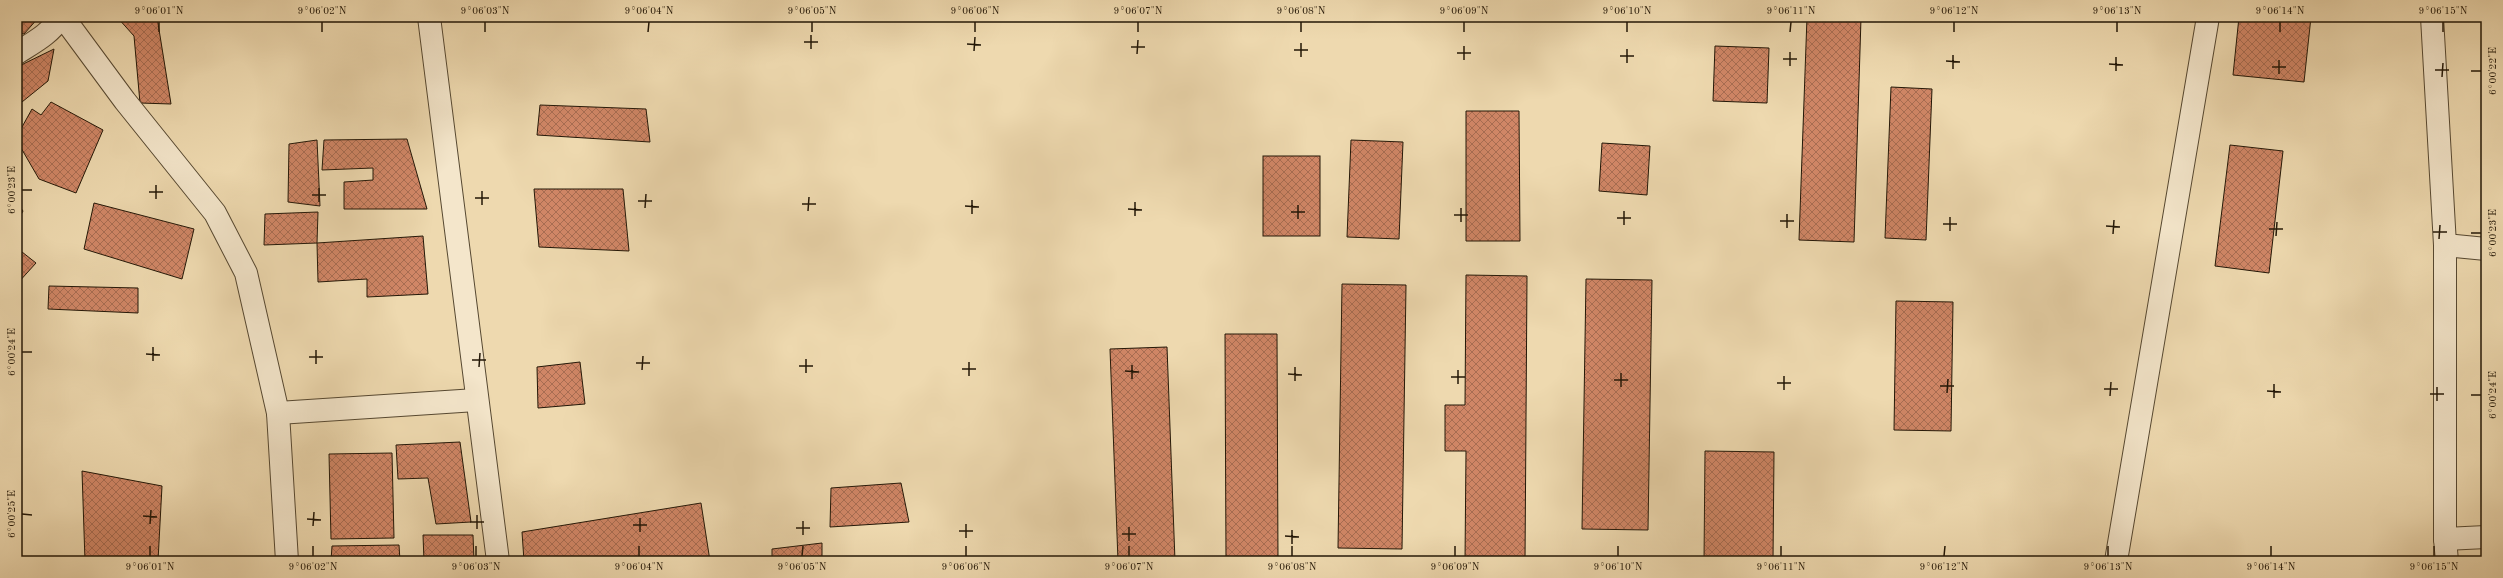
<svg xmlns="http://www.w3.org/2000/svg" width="2503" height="578" font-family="'Old Standard TT',serif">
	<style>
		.building { fill: url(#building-cross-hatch); stroke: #231707 }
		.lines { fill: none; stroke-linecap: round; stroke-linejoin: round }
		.minor-casing { stroke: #564831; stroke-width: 24 }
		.minor { stroke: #f4e6cb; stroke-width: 22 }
		.ticks { fill: none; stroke: #231707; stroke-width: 1.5 }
		.neatline { fill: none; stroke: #231707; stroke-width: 1.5 }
		.ticks-label { font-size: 10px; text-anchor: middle; fill: #231707 }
	</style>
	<defs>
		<pattern id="building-cross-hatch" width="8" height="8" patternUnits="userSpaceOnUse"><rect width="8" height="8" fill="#d08666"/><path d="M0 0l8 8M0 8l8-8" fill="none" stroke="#a86d52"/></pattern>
	</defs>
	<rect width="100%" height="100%" fill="#eed9af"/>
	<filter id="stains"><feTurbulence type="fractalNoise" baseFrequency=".005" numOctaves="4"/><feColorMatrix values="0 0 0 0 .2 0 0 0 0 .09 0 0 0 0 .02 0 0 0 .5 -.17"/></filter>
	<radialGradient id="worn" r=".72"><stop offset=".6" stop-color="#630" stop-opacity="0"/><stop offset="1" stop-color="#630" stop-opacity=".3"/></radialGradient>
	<g class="building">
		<polygon points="17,17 39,17 24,34 17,32"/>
		<polygon points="157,17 171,104 140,103 134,36 117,17"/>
		<polygon points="1807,17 1861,18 1854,242 1799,240"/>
		<polygon points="2239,17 2311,17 2304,82 2233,75"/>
		<polygon points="1715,46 1769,48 1767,103 1713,101"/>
		<polygon points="54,49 48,81 17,106 17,67"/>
		<polygon points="1891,87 1932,89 1926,240 1885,238"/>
		<polygon points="51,102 103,130 76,193 39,179 17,141 17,136 32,109 41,115"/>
		<polygon points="540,105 646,109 650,142 537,135"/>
		<polygon points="1466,111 1519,111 1520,241 1466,241"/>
		<polygon points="407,139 427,209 344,209 344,182 373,180 373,168 322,170 324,140"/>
		<polygon points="317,140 320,206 288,202 289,144"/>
		<polygon points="1351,140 1403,142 1399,239 1347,237"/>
		<polygon points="1602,143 1650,146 1647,195 1599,191"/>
		<polygon points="2230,145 2283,151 2269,273 2215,266"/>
		<rect x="1263" y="156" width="57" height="80"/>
		<polygon points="534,189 623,189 629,251 539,247"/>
		<polygon points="17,203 23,211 17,222"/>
		<polygon points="94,203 194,229 182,279 84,249"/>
		<polygon points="318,212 317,243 264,245 265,214"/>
		<polygon points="423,236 428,294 367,297 367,279 318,282 317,243"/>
		<polygon points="17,248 36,263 17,284"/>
		<polygon points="1466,275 1527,276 1525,561 1465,561 1466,451 1445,451 1445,405 1465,405"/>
		<polygon points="1586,279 1652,280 1648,530 1582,529"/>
		<polygon points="1342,284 1406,285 1402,549 1338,548"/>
		<polygon points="49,286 138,288 138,313 48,309"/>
		<polygon points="1896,301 1953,302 1951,431 1894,430"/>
		<polygon points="1225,334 1277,334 1278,561 1226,561"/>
		<polygon points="1167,347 1175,561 1118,561 1110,349"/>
		<polygon points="580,362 585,404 538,408 537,367"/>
		<polygon points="460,442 471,522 436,524 428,478 398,479 396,445"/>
		<polygon points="1705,451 1774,452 1773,561 1704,561"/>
		<polygon points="392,453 394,538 331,539 329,454"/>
		<polygon points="82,471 162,486 158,561 85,561"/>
		<polygon points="901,483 909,522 830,527 831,488"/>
		<polygon points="701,503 710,561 524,561 522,532"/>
		<polygon points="423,535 473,535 474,561 424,561"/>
		<polygon points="822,543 822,561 772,561 772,549"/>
		<polygon points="399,545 400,561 331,561 332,546"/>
	</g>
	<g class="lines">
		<defs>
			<g id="minor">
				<polyline points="63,17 125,101 215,213 246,273 278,413 287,561"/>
				<polyline points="429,17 498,561"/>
				<polyline points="2432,17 2445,245 2445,539 2447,561"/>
				<path d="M17,53C34,42 49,35 61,17"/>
				<polyline points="2445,245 2486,249"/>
				<polyline points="278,413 476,400"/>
				<polyline points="2445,539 2486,537"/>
				<polyline points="2116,561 2208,17"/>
			</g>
		</defs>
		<use href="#minor" class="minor-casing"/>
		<use href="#minor" class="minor"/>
	</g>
	<path class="ticks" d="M159,32V22M322,32V22M485,32V22M648,32L649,22M812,32V22M975,32V22M1138,32V22M1301,32V22M1464,32V22M1627,32V22M1790,32L1791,22M1954,32V22M2117,32V22M2280,32V22M2443,32V22M804,42H818M967,44L981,45M1131,47H1145M811,49V35M1294,50H1308M974,51L975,37M1457,53H1471M1137,54L1138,40M1620,56H1634M1301,57V43M1783,59H1797M1464,60V46M1946,61L1960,62M1627,63V49M2109,64L2123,65M1790,66V52M2272,67H2286M1953,69V55M2435,70H2449M2116,71V57M2471,71H2481M2279,74V60M2442,77L2443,63M22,190H32M149,192H163M312,195H326M475,198H489M156,199V185M638,201H652M319,202V188M802,204H816M482,205V191M965,206L979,207M645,208L646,194M1128,209L1142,210M808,211L809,197M1291,212H1305M972,214V200M1454,215H1468M1135,216V202M1617,218H1631M1298,219V205M1780,221H1794M1461,222V208M1943,224H1957M1624,225V211M2106,226L2120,227M1787,228V214M2269,229H2283M1950,231V217M2433,232H2447M2471,233H2481M2113,234L2114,220M2276,236L2277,222M2439,239L2440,225M22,352H32M146,354L160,355M309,357H323M472,360H486M153,361V347M636,363H650M316,364V350M799,366H813M479,367L480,353M962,369H976M642,370L643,356M1125,371L1139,372M806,373V359M1288,374L1302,375M969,376V362M1451,377H1465M1132,379V365M1614,380H1628M1295,381V367M1777,383H1791M1458,384V370M1940,386H1954M1621,387V373M2104,389H2118M1784,390V376M2267,391L2281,392M1947,393L1948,379M2430,394H2444M2471,395H2481M2110,396L2111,382M2274,398V384M2437,401V387M22,514L32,515M143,516L157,517M307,519L321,520M470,522H484M150,524L151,510M633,525H647M313,526L314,512M796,528H810M477,529V515M959,531H973M640,532V518M1122,534H1136M803,535V521M1285,536L1299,537M966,538V524M1129,541V527M1292,544V530M150,556V546M313,556V546M476,556V546M639,556V546M802,556L803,546M966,556V546M1129,556V546M1292,556V546M1455,556V546M1618,556V546M1781,556V546M1944,556L1945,546M2108,556V546M2271,556V546M2434,556V546"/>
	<rect width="2503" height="578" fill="none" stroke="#eed9af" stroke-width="44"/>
	<rect x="22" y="22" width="2459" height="534" class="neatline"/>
	<g class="ticks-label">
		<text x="159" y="14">9°06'01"N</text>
		<text x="322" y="14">9°06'02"N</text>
		<text x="485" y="14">9°06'03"N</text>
		<text x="649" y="14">9°06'04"N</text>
		<text x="812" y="14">9°06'05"N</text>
		<text x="975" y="14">9°06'06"N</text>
		<text x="1138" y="14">9°06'07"N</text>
		<text x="1301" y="14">9°06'08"N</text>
		<text x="1464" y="14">9°06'09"N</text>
		<text x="1627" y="14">9°06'10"N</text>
		<text x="1791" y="14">9°06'11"N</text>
		<text x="1954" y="14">9°06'12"N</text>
		<text x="2117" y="14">9°06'13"N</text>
		<text x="2280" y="14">9°06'14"N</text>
		<text x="2443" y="14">9°06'15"N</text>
		<text transform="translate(2492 71) rotate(-90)" y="4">6°00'22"E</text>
		<text transform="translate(11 190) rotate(-90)" y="4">6°00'23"E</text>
		<text transform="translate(2492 233) rotate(-90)" y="4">6°00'23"E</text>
		<text transform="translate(11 352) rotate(-90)" y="4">6°00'24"E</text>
		<text transform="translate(2492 395) rotate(-90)" y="4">6°00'24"E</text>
		<text transform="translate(11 514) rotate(-90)" y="4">6°00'25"E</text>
		<text x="150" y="570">9°06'01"N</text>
		<text x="313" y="570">9°06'02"N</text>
		<text x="476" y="570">9°06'03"N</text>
		<text x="639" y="570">9°06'04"N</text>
		<text x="802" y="570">9°06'05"N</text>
		<text x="966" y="570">9°06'06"N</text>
		<text x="1129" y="570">9°06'07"N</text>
		<text x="1292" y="570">9°06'08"N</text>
		<text x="1455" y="570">9°06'09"N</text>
		<text x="1618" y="570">9°06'10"N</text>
		<text x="1781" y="570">9°06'11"N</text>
		<text x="1944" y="570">9°06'12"N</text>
		<text x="2108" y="570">9°06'13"N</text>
		<text x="2271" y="570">9°06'14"N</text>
		<text x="2434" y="570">9°06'15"N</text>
	</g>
	<rect width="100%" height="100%" filter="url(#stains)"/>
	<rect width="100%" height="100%" fill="url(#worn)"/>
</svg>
